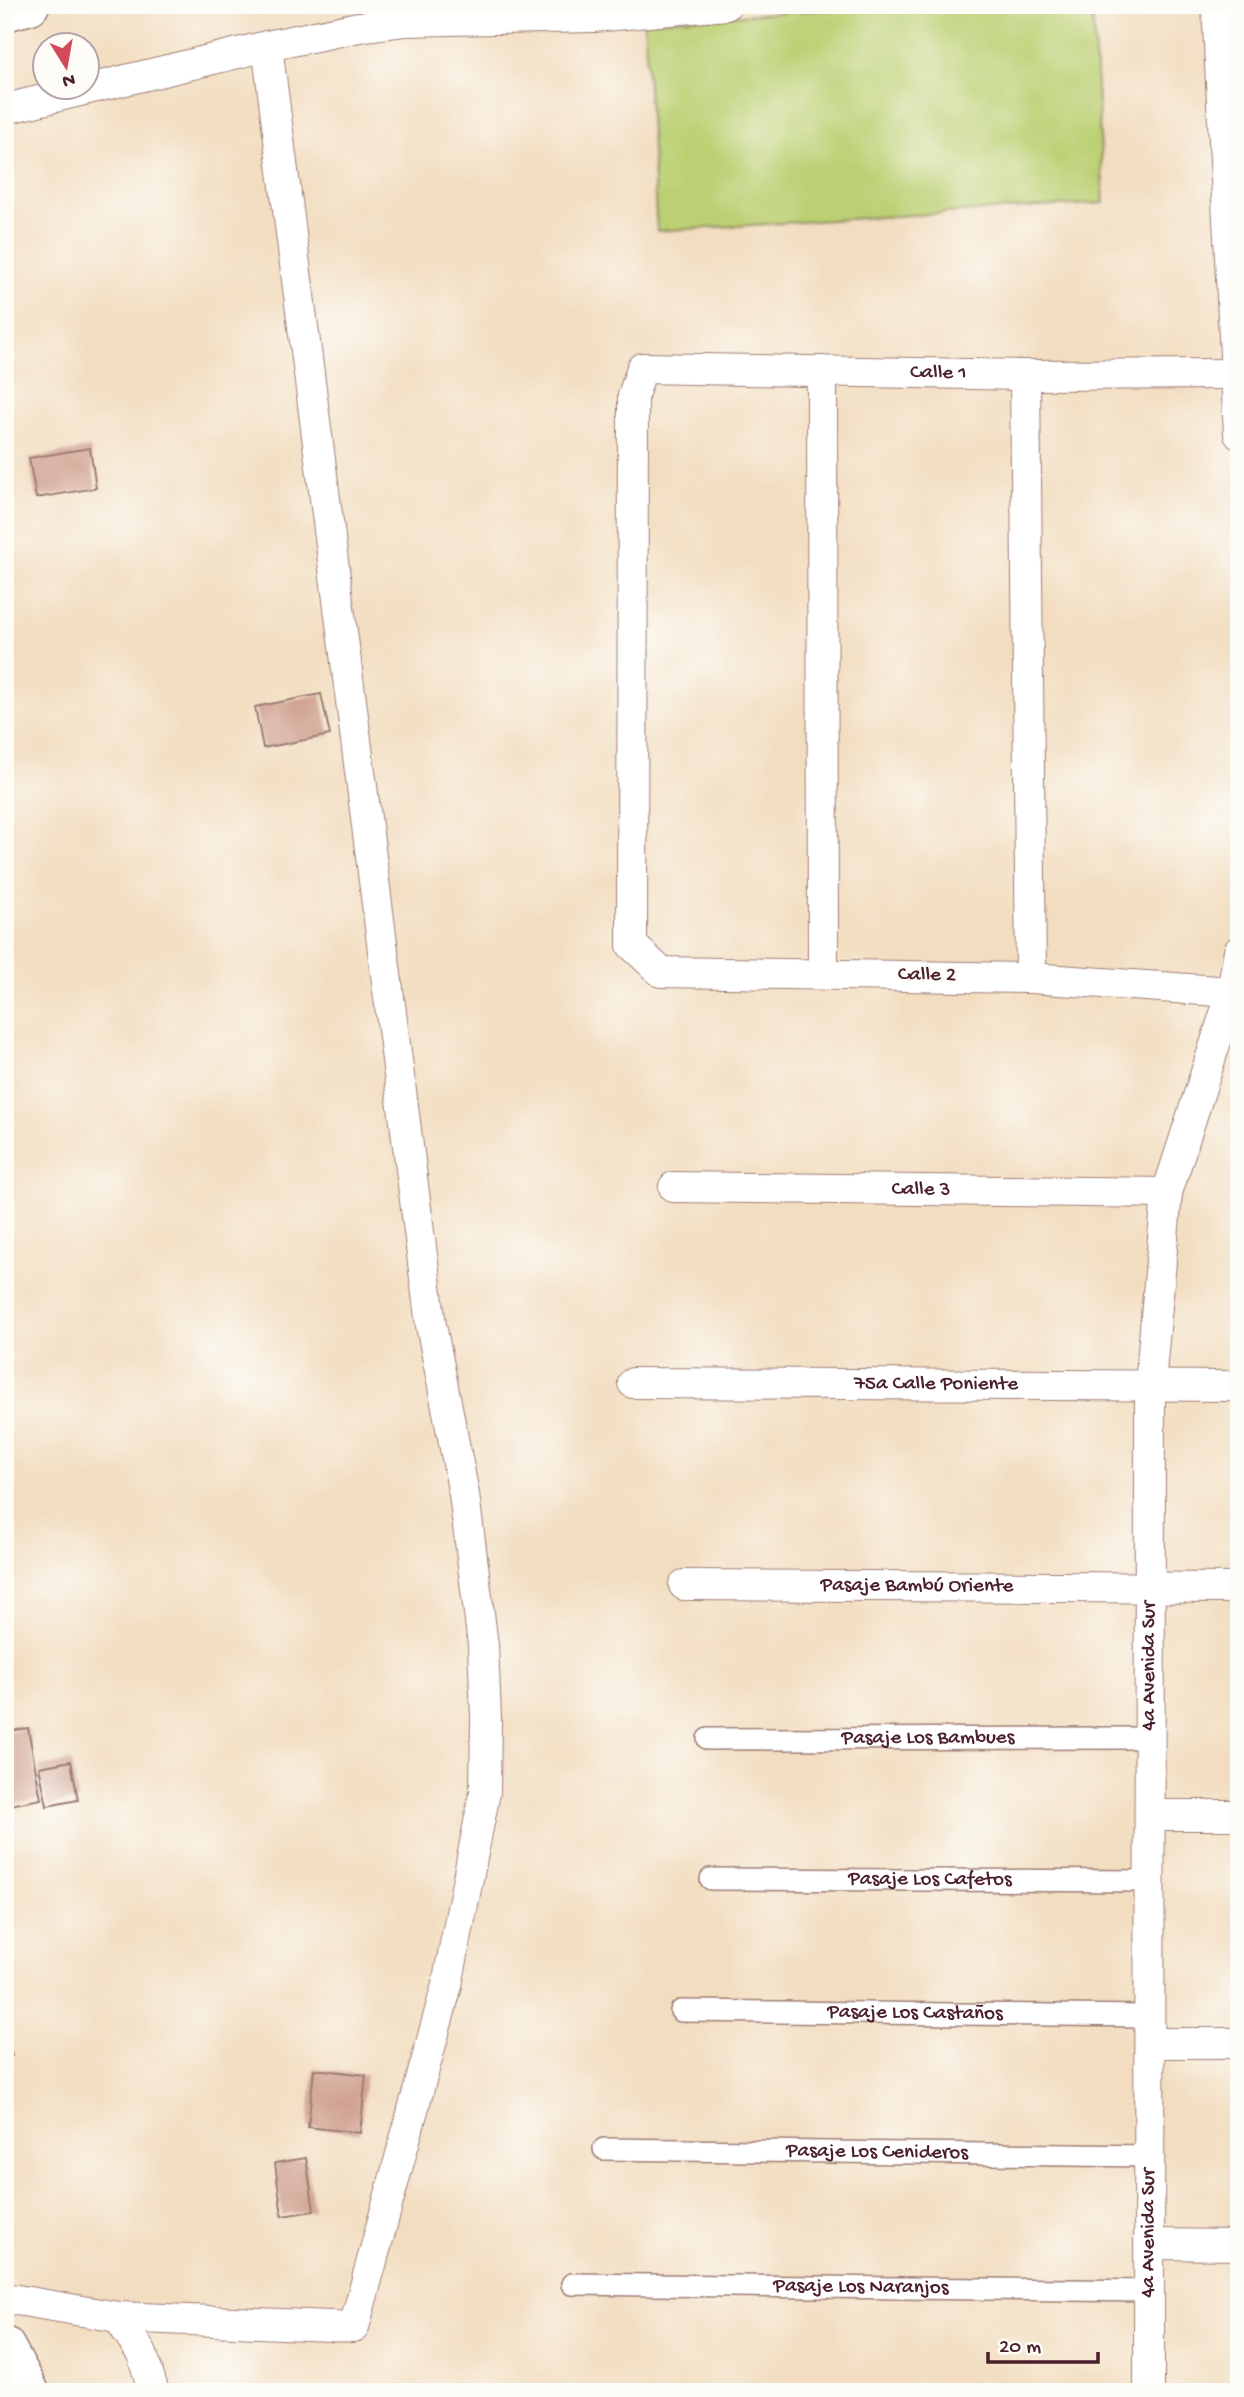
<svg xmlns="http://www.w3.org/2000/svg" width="1244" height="2397" font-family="'Gochi Hand',sans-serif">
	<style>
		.green { fill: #bcd073; stroke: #83784f; stroke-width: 2 }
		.building { fill: #ce9d8b }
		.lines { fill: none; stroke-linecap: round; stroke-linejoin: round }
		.pedestrian-casing { stroke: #9e7e76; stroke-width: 24 }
		.minor-casing { stroke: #9e7e76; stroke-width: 32 }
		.trunk-casing { stroke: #9e7e76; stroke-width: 41 }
		.pedestrian { stroke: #fff; stroke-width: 21 }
		.minor { stroke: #fff; stroke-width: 30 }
		.trunk { stroke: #fff; stroke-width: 38 }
		.labels { text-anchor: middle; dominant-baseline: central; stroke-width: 5; stroke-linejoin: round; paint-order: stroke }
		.street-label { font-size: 21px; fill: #4a1f2b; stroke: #fdfcf7 }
	</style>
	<rect width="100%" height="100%" fill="#fdfcf7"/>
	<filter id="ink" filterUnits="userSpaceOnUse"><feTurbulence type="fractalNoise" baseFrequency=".0143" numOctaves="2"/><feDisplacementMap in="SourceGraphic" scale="14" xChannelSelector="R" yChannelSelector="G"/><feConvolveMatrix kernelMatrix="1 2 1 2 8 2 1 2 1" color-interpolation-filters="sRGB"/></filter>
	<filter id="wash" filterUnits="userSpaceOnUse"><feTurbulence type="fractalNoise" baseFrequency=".00686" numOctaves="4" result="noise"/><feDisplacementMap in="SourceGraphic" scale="28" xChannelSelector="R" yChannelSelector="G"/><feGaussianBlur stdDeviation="1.57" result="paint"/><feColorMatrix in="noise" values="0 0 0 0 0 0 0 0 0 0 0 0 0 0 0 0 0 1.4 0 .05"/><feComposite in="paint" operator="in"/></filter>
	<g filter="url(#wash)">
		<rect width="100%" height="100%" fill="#f2ddc0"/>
		<polygon class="green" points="903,5 1092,5 1104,203 657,231 644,21"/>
		<g id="blocks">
			<g class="building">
				<polygon points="90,448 96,488 36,498 29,458"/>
				<polygon points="321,694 330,735 263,748 255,707"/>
				<polygon points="28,1728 41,1799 5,1806 5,1732"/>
				<polygon points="71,1761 78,1800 47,1806 39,1767"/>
				<polygon points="5,2033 12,2056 5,2058"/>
				<polygon points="314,2069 366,2075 360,2133 308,2127"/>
				<polygon points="306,2158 314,2211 282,2216 275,2163"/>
			</g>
		</g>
	</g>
	<g filter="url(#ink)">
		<use href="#blocks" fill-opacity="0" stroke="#9e7e76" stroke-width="2"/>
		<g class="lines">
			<defs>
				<g id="pedestrian">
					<path id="s1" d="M708,1739L1150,1738"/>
					<path id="s2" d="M711,1879L1150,1881"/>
					<path id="s3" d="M681,2011L1149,2016"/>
					<path id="s4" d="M604,2149L1149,2156"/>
					<path id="s5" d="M572,2284L1149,2291"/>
				</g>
				<g id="minor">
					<polyline points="1217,5 1239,434"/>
					<polyline points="5,109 267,46 359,27 405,21 593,17 726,5"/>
					<polyline points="822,371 823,974"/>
					<polyline points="1025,375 1031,978"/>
					<path id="s6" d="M1232,992L1031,978L661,972L632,945L633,396L642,368L1025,375L1235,374"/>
					<path id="s7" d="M674,1187L1167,1193"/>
					<path id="s8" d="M633,1383L1239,1386"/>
					<path id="s9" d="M684,1585L1239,1588"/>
					<polyline points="1150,1815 1239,1815"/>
					<polyline points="1150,2043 1239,2043"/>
					<polyline points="1149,2244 1239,2245"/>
					<polyline points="5,2298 118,2317 354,2327 447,1985 485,1792 486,1718 483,1645 464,1494 431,1325 267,46"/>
					<polyline points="118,2317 142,2354 154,2392"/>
					<path id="s10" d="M1149,2392L1150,1385L1167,1193L1232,992L1239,951"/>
				</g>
				<g id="trunk">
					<polyline points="5,12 30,5"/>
					<polyline points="5,2346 30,2392"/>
				</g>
			</defs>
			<use href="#pedestrian" class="pedestrian-casing"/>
			<use href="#minor" class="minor-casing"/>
			<use href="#trunk" class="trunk-casing"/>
			<use href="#pedestrian" class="pedestrian"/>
			<use href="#minor" class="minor"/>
			<use href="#trunk" class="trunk"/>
		</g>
	</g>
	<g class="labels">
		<g class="street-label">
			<text stroke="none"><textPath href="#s6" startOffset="1486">Calle 1</textPath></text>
			<text transform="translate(927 976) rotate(1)">Calle 2</text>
			<text stroke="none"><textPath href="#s7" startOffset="247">Calle 3</textPath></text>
			<text stroke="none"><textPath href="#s8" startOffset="303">75a Calle Poniente</textPath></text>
			<text stroke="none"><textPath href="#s9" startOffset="233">Pasaje Bambú Oriente</textPath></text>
			<text stroke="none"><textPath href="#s10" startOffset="726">4a Avenida Sur</textPath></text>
			<text stroke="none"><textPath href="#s1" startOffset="220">Pasaje Los Bambues</textPath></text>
			<text stroke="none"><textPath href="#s2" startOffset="219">Pasaje Los Cafetos</textPath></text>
			<text stroke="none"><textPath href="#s3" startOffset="234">Pasaje Los Castaños</textPath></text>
			<text stroke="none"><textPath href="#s4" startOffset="273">Pasaje Los Cenideros</textPath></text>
			<text stroke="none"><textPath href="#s10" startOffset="159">4a Avenida Sur</textPath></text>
			<text stroke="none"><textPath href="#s5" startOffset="289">Pasaje Los Naranjos</textPath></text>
		</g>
	</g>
	<rect width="1244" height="2397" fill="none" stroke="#fdfcf7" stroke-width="28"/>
	<g transform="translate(66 66) rotate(169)"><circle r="33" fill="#fdfcf7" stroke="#b5a4a5" stroke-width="2"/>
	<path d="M0-5L12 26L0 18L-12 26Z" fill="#d1495b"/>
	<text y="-10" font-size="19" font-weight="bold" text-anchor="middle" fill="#4a1f2b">N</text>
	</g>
	<path d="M988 2352v10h110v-10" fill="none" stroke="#4a1f2b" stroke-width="3.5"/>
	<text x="999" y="2352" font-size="21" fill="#4a1f2b" stroke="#fdfcf7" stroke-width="5" paint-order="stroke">20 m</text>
</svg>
